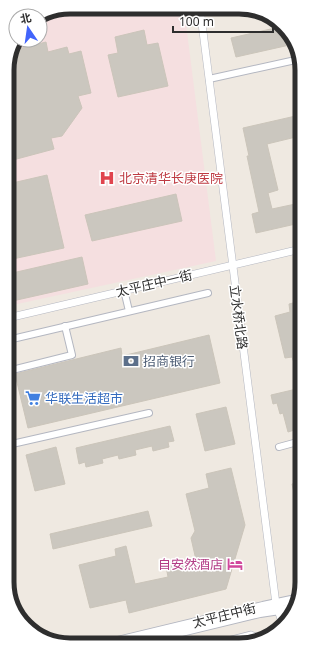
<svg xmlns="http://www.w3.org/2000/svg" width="309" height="652" font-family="'Noto Sans','Noto Sans SC',sans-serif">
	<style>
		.medical { fill: #f5dfe0 }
		.building { fill: #cbc7bf; stroke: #cbc5ba }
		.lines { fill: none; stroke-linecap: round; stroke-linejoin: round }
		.service-casing { stroke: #b4b7c1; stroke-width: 4.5 }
		.minor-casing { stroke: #b4b7c1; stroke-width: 8 }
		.tertiary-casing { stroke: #b4b7c1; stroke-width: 8 }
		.secondary-casing { stroke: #b4b7c1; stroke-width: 10 }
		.service { stroke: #fff; stroke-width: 3 }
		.minor { stroke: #fff; stroke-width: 6 }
		.tertiary { stroke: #fff; stroke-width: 7 }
		.secondary { stroke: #fff; stroke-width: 8 }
		.labels { text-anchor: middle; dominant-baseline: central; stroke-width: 3; stroke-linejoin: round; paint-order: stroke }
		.health-label { font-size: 13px; fill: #be3a42; stroke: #fff; text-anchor: start }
		.street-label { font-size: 13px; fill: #2e2e2e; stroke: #fff }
		.service-label { font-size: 13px; fill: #4e5e75; stroke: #fff; text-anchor: start }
		.shop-label { font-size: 13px; fill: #366cbe; stroke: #fff; text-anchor: start }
		.hotel-label { font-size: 13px; fill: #b23c85; stroke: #fff; text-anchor: end }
		.rim { fill: none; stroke: #2e2e2e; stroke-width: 5 }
	</style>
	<rect width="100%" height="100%" fill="#efe9e1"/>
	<polygon class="medical" points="70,7 184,8 216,261 8,306 8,62 19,40 40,40 40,18"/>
	<g class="building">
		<polygon points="284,26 294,44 236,57 231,38"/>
		<polygon points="144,30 147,45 158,43 168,86 118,97 108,55 118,53 115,37"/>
		<polygon points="46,42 48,52 67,47 69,54 81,51 91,93 78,96 82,108 62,136 51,138 54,149 13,160 10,148 8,148 8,62 14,50"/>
		<polygon points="300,115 300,136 267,144 278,190 268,193 272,209 300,203 300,223 256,233 252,214 259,212 247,156 249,156 243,128"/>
		<polygon points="47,175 64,248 8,260 8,184"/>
		<polygon points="176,194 182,221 92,241 85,215"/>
		<polygon points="82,257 88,284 8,302 8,274"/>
		<polygon points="301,301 301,364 295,366 292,357 285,358 275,316 290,312 289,304"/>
		<polygon points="209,335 220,383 28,428 15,374 121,348 122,356"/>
		<polygon points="301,388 301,428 288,432 283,413 280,414 277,403 273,404 271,395"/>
		<polygon points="226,407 235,444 205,451 196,414"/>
		<polygon points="170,426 174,441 168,442 169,447 153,451 152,446 135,450 136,455 119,459 118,455 102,459 103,463 86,467 85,462 79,464 76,448"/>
		<polygon points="56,447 65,484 35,491 26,455"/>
		<polygon points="231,468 245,525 226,589 129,613 126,600 90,608 79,565 116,556 115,549 126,546 135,584 168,577 166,566 196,560 191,538 195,531 186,494 209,488 206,474"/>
		<polygon points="301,482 302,515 299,515 292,484"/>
		<polygon points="148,511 152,526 53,549 50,534"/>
	</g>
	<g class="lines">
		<defs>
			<polyline id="service" points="212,643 251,633 263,638"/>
			<g id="minor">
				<polyline points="209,79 300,59"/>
				<polyline points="124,290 129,311"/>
				<polyline points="8,340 208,293"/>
				<polyline points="8,371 72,355 65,326"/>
				<polyline points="9,426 12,444 149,413"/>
				<polyline points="279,447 301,441"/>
			</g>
			<g id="tertiary">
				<polyline points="200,8 276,604 283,625"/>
				<polyline points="8,318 301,249"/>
			</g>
			<g id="secondary">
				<polyline points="136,643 260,613 293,608"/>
				<polyline points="105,644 263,606 296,599"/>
			</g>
		</defs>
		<use href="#service" class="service-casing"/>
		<use href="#minor" class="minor-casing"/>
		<use href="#tertiary" class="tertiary-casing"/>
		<use href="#secondary" class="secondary-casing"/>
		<use href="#service" class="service"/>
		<use href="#minor" class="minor"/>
		<use href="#tertiary" class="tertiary"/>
		<use href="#secondary" class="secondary"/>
	</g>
	<defs>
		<symbol id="hospital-bare" viewBox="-9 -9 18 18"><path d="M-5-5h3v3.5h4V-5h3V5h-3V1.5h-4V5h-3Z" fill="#e0444e" stroke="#fff" stroke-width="2.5" paint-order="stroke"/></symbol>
		<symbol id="bank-bare" viewBox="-9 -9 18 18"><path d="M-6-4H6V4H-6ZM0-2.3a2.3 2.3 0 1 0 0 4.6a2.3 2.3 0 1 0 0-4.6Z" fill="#5c6f8a" stroke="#fff" stroke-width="2.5" paint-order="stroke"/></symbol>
		<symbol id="supermarket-bare" viewBox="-9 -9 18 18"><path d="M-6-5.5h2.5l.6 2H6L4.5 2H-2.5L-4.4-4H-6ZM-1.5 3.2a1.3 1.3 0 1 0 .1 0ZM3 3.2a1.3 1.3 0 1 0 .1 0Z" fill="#3f7fe0" stroke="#fff" stroke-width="2.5" paint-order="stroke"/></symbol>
		<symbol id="hotel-bare" viewBox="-9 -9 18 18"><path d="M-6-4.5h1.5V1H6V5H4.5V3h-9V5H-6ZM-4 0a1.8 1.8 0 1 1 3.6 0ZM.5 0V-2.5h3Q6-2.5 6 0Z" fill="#d1479c" stroke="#fff" stroke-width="2.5" paint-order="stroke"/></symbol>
	</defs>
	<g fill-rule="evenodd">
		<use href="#hospital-bare" x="96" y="167" width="22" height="22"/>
		<use href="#bank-bare" x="120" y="350" width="22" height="22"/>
		<use href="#supermarket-bare" x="22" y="387" width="22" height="22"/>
		<use href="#hotel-bare" x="224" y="553" width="22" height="22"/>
	</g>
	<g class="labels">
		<g class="health-label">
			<text x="119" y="178">北京清华长庚医院</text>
		</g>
		<g class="street-label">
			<text transform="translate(154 283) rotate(-13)">太平庄中一街</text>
			<text transform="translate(239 317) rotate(83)">立水桥北路</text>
			<text transform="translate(224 615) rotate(-14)">太平庄中街</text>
		</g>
		<g class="service-label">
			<text x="143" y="361">招商银行</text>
		</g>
		<g class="shop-label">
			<text x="45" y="398">华联生活超市</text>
		</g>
		<g class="hotel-label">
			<text x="223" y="564">自安然酒店</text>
		</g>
	</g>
	<path d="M0 0H309V652H0ZM70 14H239A56 56 0 0 1 295 70V582A56 56 0 0 1 239 638H70A56 56 0 0 1 14 582V70A56 56 0 0 1 70 14Z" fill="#fff" fill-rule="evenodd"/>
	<path class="rim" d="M70 14H239A56 56 0 0 1 295 70V582A56 56 0 0 1 239 638H70A56 56 0 0 1 14 582V70A56 56 0 0 1 70 14Z"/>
	<g transform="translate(28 28) rotate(347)"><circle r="19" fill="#ffffff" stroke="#ababab"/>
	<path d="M0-3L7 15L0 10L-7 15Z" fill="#4264fb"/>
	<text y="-6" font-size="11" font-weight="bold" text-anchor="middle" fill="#2e2e2e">北</text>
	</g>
	<path d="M173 26v6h100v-6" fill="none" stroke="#2e2e2e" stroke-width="2"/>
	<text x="179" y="26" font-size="12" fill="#2e2e2e" stroke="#ffffff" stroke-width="3" paint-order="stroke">100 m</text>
</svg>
